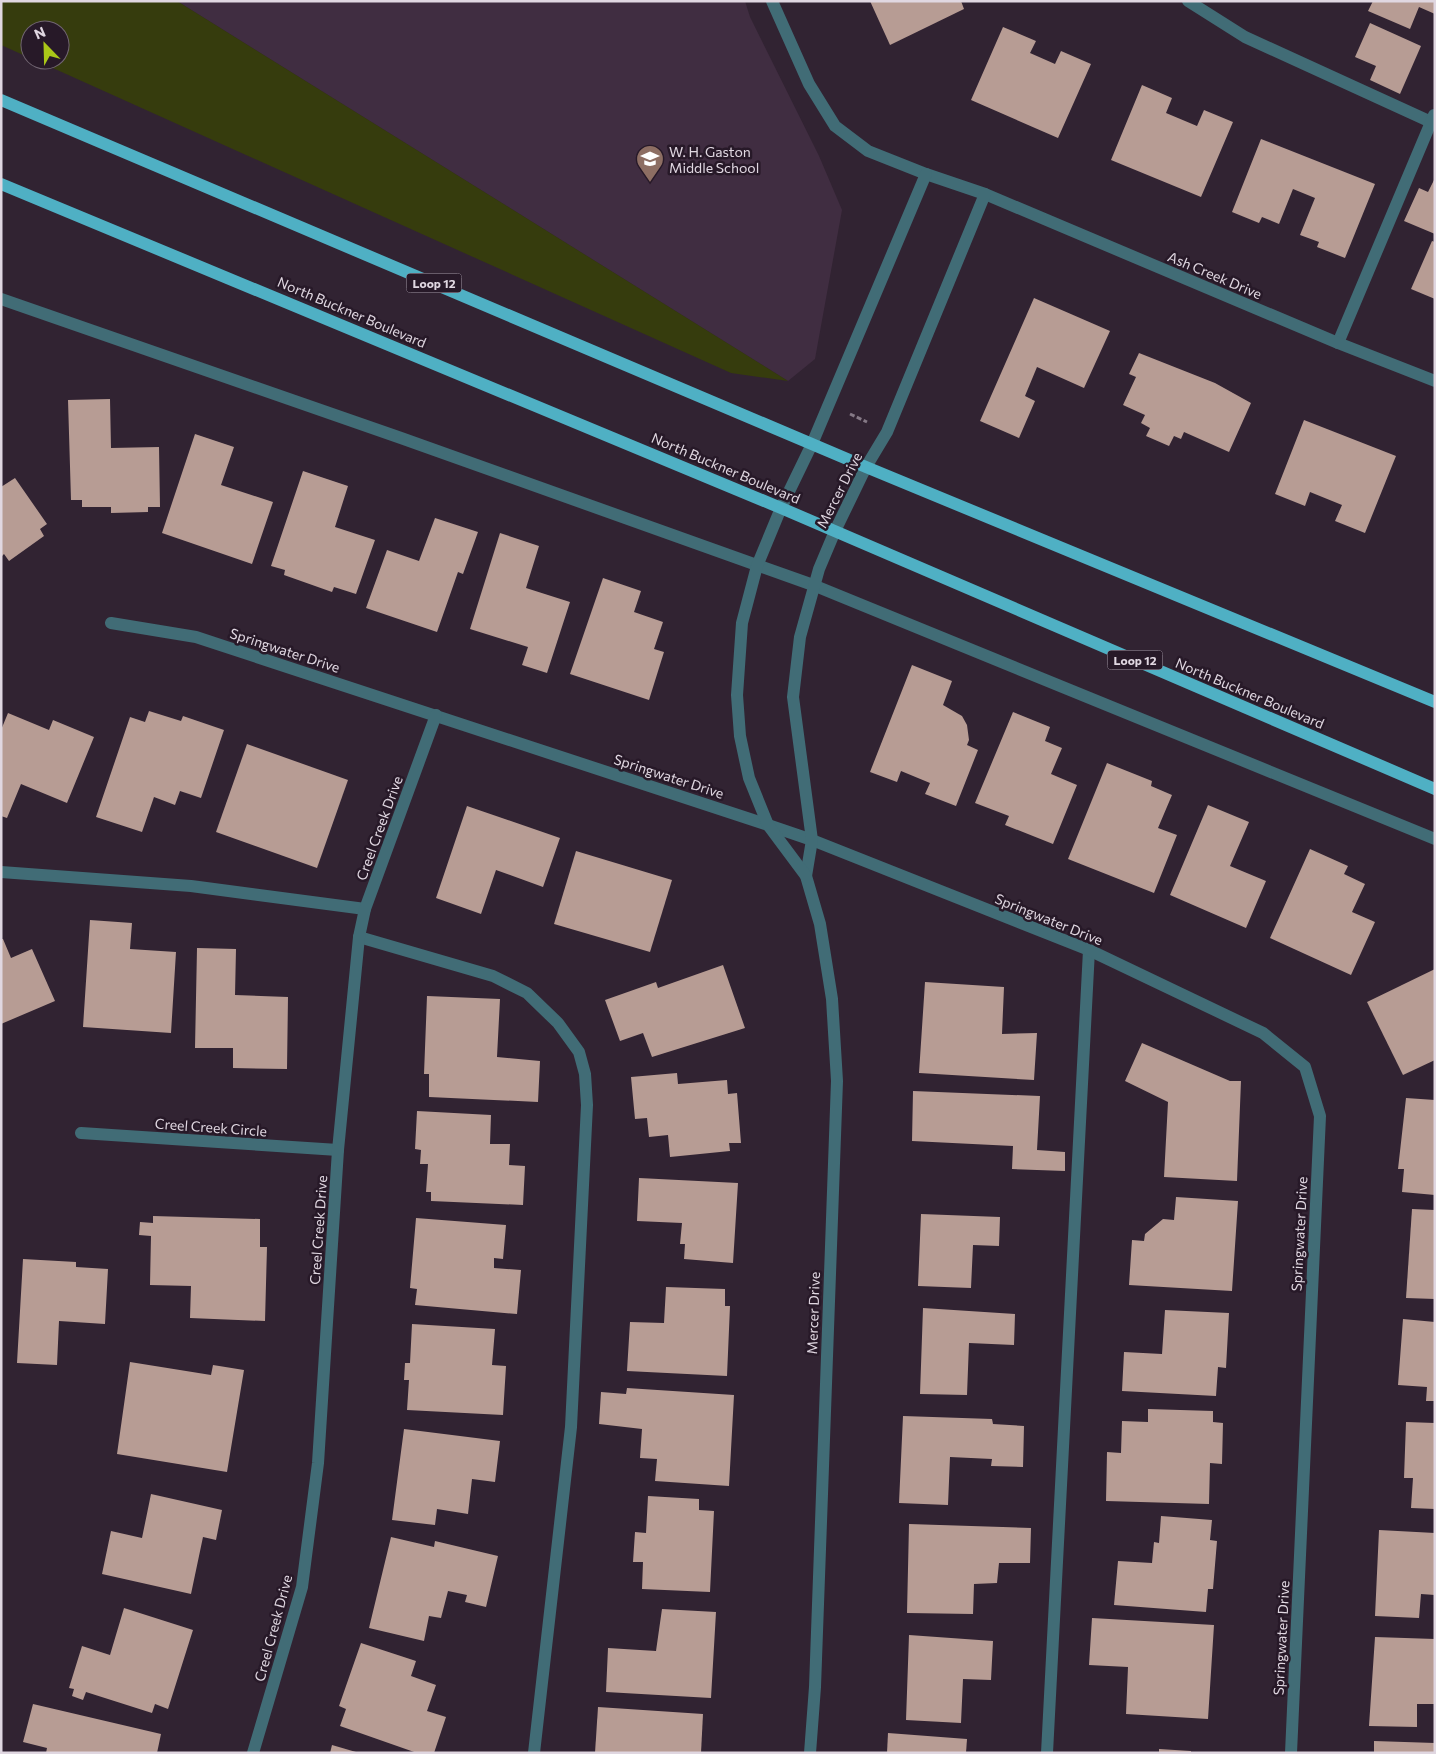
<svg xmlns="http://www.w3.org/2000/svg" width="1436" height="1754" font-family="Commissioner,sans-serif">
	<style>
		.built { fill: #402d41 }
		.green { fill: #363c0d }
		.building { fill: #b79c94 }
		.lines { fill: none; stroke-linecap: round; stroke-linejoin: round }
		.path { stroke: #857986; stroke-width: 3; stroke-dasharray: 5 2.5; stroke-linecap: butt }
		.lane { stroke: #416c76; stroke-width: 12 }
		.street { stroke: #416c76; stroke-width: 12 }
		.primary { stroke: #4fb0c4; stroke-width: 12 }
		.labels { text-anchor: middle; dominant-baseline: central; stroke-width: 5; stroke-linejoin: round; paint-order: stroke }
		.shield { fill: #271928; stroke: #a89eaa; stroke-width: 1 }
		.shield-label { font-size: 12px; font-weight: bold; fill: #e0d7e1 }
		.poi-label { font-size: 14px; fill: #e0d7e1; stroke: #271928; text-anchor: start }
		.street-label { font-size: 14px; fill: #e0d7e1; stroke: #271928 }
	</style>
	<rect width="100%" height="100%" fill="#312332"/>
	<polygon class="built" points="177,1 745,1 750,17 819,156 842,210 815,359 788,381"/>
	<polygon class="green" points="1,1 177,1 788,381 731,373 35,60 60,60 60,30 30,30 30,58 1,45"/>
	<g class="building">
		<polygon points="870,1 961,1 964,9 890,45"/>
		<polygon points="1373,1 1435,1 1435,14 1419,7 1410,29 1368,11"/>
		<polygon points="1370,23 1421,46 1400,94 1370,80 1376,66 1355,57"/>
		<polygon points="1003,27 1036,41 1030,53 1055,64 1061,51 1091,64 1058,138 971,100"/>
		<polygon points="1142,85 1172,98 1166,113 1197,126 1204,110 1233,122 1201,197 1111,160"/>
		<polygon points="1261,139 1375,184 1345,258 1317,247 1319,242 1300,235 1315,198 1293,189 1279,224 1262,217 1259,223 1232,212"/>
		<polygon points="1435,178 1435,234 1404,221 1419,188 1428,192"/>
		<polygon points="1432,241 1435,242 1435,299 1411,289"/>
		<polygon points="1034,298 1110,331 1084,388 1037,367 1025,396 1035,401 1019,438 980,421"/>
		<polygon points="1139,353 1215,383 1251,403 1229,452 1184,432 1181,439 1174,436 1169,446 1146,436 1150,428 1141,423 1145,415 1123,405 1136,377 1129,374"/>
		<polygon points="110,399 111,448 159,447 160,507 148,507 148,512 111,513 111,507 82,507 82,500 71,500 68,400"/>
		<polygon points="1304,420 1396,456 1365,533 1335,521 1342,505 1310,492 1305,506 1275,494"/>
		<polygon points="195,434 234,447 221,485 273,502 252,564 162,533"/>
		<polygon points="303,471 348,486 335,527 375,540 356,594 334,587 332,592 284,575 285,570 271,566"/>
		<polygon points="15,478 47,524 40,529 44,536 9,561 4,554 1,557 1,487"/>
		<polygon points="435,518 478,532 463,574 458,572 437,632 366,608 387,550 419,561"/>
		<polygon points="500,533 539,546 526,588 570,602 547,673 522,665 528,647 470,629"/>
		<polygon points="603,578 641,591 634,612 663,622 654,649 664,652 649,700 570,674"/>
		<polygon points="912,665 952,681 943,705 962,716 967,725 969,740 967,745 978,750 956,806 925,794 930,783 901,771 897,782 870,772"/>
		<polygon points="149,711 181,721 183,716 224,730 201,798 180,791 175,805 154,797 142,832 96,817 130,717 145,722"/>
		<polygon points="1013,712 1050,727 1045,741 1062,748 1051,774 1077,785 1053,844 1005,825 1009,816 975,803"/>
		<polygon points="8,713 49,730 53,720 94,737 67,803 21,784 7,818 1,816 1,730"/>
		<polygon points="247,744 348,780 317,868 216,832"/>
		<polygon points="1107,763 1152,781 1151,786 1172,795 1158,828 1177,835 1154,893 1068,859"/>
		<polygon points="1208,805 1249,822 1230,866 1266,881 1246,928 1170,895"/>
		<polygon points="467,806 560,838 543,887 496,870 481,914 436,898"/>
		<polygon points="1310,849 1348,866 1344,874 1365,884 1352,912 1375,922 1351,975 1270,938"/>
		<polygon points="576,851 672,880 650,952 554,924"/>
		<polygon points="90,920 132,923 130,949 176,952 171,1033 83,1027"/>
		<polygon points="1,939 3,939 11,958 32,949 55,1001 1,1024"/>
		<polygon points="197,948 236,949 235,995 288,997 287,1069 233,1068 233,1048 195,1048"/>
		<polygon points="723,965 745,1028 652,1057 643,1033 620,1041 605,1000 656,982 658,988"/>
		<polygon points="1435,969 1435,1060 1403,1075 1367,1002"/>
		<polygon points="925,982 1004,987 1002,1034 1037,1033 1034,1080 919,1073"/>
		<polygon points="427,996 500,999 497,1057 540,1061 538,1102 429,1097 429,1074 424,1074"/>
		<polygon points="1142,1043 1230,1081 1241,1081 1237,1181 1164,1177 1168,1102 1125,1081"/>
		<polygon points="677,1073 678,1084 727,1080 728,1094 737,1093 741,1143 729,1143 730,1151 670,1157 668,1135 649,1137 647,1118 635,1119 631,1077"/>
		<polygon points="913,1091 1040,1096 1037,1150 1065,1152 1065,1171 1012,1169 1013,1146 912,1141"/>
		<polygon points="1406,1098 1435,1100 1435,1195 1402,1192 1404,1169 1398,1169"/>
		<polygon points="417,1111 491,1115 490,1144 510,1144 509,1165 525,1166 523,1205 431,1201 431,1192 426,1192 428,1164 420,1164 421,1150 415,1149"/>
		<polygon points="639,1178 738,1183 733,1263 684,1259 685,1244 680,1244 682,1223 637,1221"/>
		<polygon points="1176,1197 1238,1201 1232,1291 1129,1285 1132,1240 1144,1241 1145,1234 1163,1219 1174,1220"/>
		<polygon points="1412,1209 1435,1210 1435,1299 1406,1298"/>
		<polygon points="921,1214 1000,1217 999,1246 973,1245 971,1288 918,1286"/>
		<polygon points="153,1216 260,1219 260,1247 267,1247 265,1321 190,1318 191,1286 150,1285 151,1236 139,1235 140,1222 153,1223"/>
		<polygon points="416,1218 506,1225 503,1259 494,1258 494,1268 521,1270 517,1314 415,1305 417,1289 410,1288"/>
		<polygon points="23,1259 76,1262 76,1267 108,1269 105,1324 59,1321 57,1365 17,1363"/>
		<polygon points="666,1287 725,1289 725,1306 730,1306 727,1376 627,1371 630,1322 664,1323"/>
		<polygon points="923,1308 1015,1314 1014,1345 969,1343 967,1395 920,1394"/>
		<polygon points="1165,1310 1229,1313 1226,1368 1218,1367 1216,1396 1122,1391 1124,1352 1162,1354"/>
		<polygon points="1403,1319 1435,1322 1435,1401 1426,1401 1427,1387 1398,1385"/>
		<polygon points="412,1324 495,1329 492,1365 506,1366 503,1415 407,1410 409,1380 404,1380 405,1363 410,1363"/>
		<polygon points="130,1362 211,1375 213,1365 244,1370 227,1472 117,1454"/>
		<polygon points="627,1388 734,1395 729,1486 655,1481 657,1459 640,1458 642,1429 599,1424 601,1392 626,1394"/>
		<polygon points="1148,1409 1213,1411 1213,1422 1223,1423 1222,1464 1210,1463 1209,1504 1106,1501 1107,1452 1121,1453 1122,1421 1148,1422"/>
		<polygon points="903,1416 992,1419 993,1424 1024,1426 1023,1467 991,1466 992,1459 950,1457 948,1505 899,1503"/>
		<polygon points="1406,1422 1435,1423 1435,1509 1411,1508 1413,1478 1404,1478"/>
		<polygon points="404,1429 500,1441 495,1482 472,1479 468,1514 437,1509 435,1525 392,1520"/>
		<polygon points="151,1494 222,1510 216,1540 203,1537 191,1594 102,1574 111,1531 142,1538"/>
		<polygon points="648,1496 699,1499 699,1510 714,1511 710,1592 642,1589 643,1562 633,1562 635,1532 646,1533"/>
		<polygon points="1161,1516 1212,1520 1210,1540 1217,1541 1213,1589 1208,1589 1206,1612 1114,1605 1118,1561 1152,1563 1154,1542 1159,1543"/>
		<polygon points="909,1524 1031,1528 1030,1563 999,1563 997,1583 974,1584 973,1614 907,1613"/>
		<polygon points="1379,1530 1435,1533 1435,1595 1421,1594 1419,1618 1375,1616"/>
		<polygon points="391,1537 434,1547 435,1541 498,1556 486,1607 465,1602 467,1595 448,1591 441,1618 429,1616 424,1641 369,1628"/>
		<polygon points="124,1608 193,1630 168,1709 155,1704 152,1713 86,1692 83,1700 72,1696 74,1689 69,1688 82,1646 110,1655"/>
		<polygon points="662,1609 716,1612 711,1698 606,1692 608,1648 656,1651"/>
		<polygon points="1092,1618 1214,1625 1208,1719 1126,1714 1128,1667 1089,1665"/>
		<polygon points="909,1635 993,1641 991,1680 963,1679 961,1723 906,1720"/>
		<polygon points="1375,1637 1435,1639 1435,1704 1417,1704 1417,1727 1369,1726"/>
		<polygon points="361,1643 416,1661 411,1676 436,1685 427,1711 446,1717 434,1753 417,1753 340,1726 346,1709 339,1706"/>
		<polygon points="33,1704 161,1734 157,1753 46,1753 47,1748 23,1742"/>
		<polygon points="598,1707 703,1714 701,1753 595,1753"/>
		<polygon points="888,1733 967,1739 966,1753 887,1753"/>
		<polygon points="1374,1741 1435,1743 1435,1753 1374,1753"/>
		<polygon points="332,1745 356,1752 356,1753 330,1753"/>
		<polygon points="1159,1749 1191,1751 1191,1753 1159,1753"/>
	</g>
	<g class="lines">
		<polyline class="path" points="850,414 867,422"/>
		<g class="lane">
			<polyline points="1188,1 1245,37 1431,122"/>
			<polyline points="1,299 401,438 813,585 1435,839"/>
			<polyline points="1338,343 1434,115"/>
			<polyline points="1,872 191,886 365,909"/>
			<polyline points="359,937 493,976 527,993 558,1023 579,1052 585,1074 587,1105 571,1427 534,1753"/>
			<polyline points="1047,1753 1089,950"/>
		</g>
		<g class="street">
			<polyline points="772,1 809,84 835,126 868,151 926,174 985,194 1338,343 1435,381"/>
			<polyline points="111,623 196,637 768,825 812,840 1089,950 1263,1033 1305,1067 1320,1116 1291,1753"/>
			<polyline points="806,876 812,840 793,697 800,637 819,569 835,531 866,467 887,432 985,194"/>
			<polyline points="81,1133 338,1150"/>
			<polyline points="253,1753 302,1587 318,1463 338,1150 359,937 365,909 436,715"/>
			<polyline points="810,1753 815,1687 837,1081 832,999 820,924 806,876 768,825 749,778 740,736 737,695 742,623 757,566 781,508 812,444 926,174"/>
		</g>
		<g class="primary">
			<polyline points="1,100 866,467 1435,702"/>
			<polyline points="1,184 781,508 1435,789"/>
		</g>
	</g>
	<defs>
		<symbol id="school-pin" viewBox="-11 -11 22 30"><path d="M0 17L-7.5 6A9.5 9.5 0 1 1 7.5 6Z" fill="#8d6e63" stroke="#271928"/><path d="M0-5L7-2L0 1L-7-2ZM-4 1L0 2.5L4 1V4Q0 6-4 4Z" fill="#fff"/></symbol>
	</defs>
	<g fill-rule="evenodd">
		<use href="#school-pin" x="634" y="143" width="32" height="43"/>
	</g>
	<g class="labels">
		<g class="shield">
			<rect x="406.5" y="273.5" width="55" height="19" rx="4"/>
			<rect x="1107.5" y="650.5" width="55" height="19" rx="4"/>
		</g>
		<g class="shield-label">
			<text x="434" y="283">Loop 12</text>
			<text x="1135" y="660">Loop 12</text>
		</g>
		<g class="poi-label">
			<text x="669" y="151">W. H. Gaston<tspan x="669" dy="16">Middle School</tspan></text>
		</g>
		<g class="street-label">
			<text transform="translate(1215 275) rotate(23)">Ash Creek Drive</text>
			<text transform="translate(352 312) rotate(23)">North Buckner Boulevard</text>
			<text transform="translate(726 468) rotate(23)">North Buckner Boulevard</text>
			<text transform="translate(839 490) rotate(-63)">Mercer Drive</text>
			<text transform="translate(285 650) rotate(18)">Springwater Drive</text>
			<text transform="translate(1250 693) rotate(23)">North Buckner Boulevard</text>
			<text transform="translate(669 776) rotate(18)">Springwater Drive</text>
			<text transform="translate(379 828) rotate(-70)">Creel Creek Drive</text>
			<text transform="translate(1049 919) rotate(22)">Springwater Drive</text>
			<text transform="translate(211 1127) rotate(4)">Creel Creek Circle</text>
			<text transform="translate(318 1230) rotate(-86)">Creel Creek Drive</text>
			<text transform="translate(1299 1234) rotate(-87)">Springwater Drive</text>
			<text transform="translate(813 1313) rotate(-88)">Mercer Drive</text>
			<text transform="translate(273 1628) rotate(-75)">Creel Creek Drive</text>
			<text transform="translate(1281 1638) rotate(-87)">Springwater Drive</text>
		</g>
	</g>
	<rect width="1436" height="1754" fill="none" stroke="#e0d7e1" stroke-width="5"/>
	<g transform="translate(45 45) rotate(337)"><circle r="24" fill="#271928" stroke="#716572"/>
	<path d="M0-4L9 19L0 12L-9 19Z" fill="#aac718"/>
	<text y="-8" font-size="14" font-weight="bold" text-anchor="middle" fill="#e0d7e1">N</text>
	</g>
</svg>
